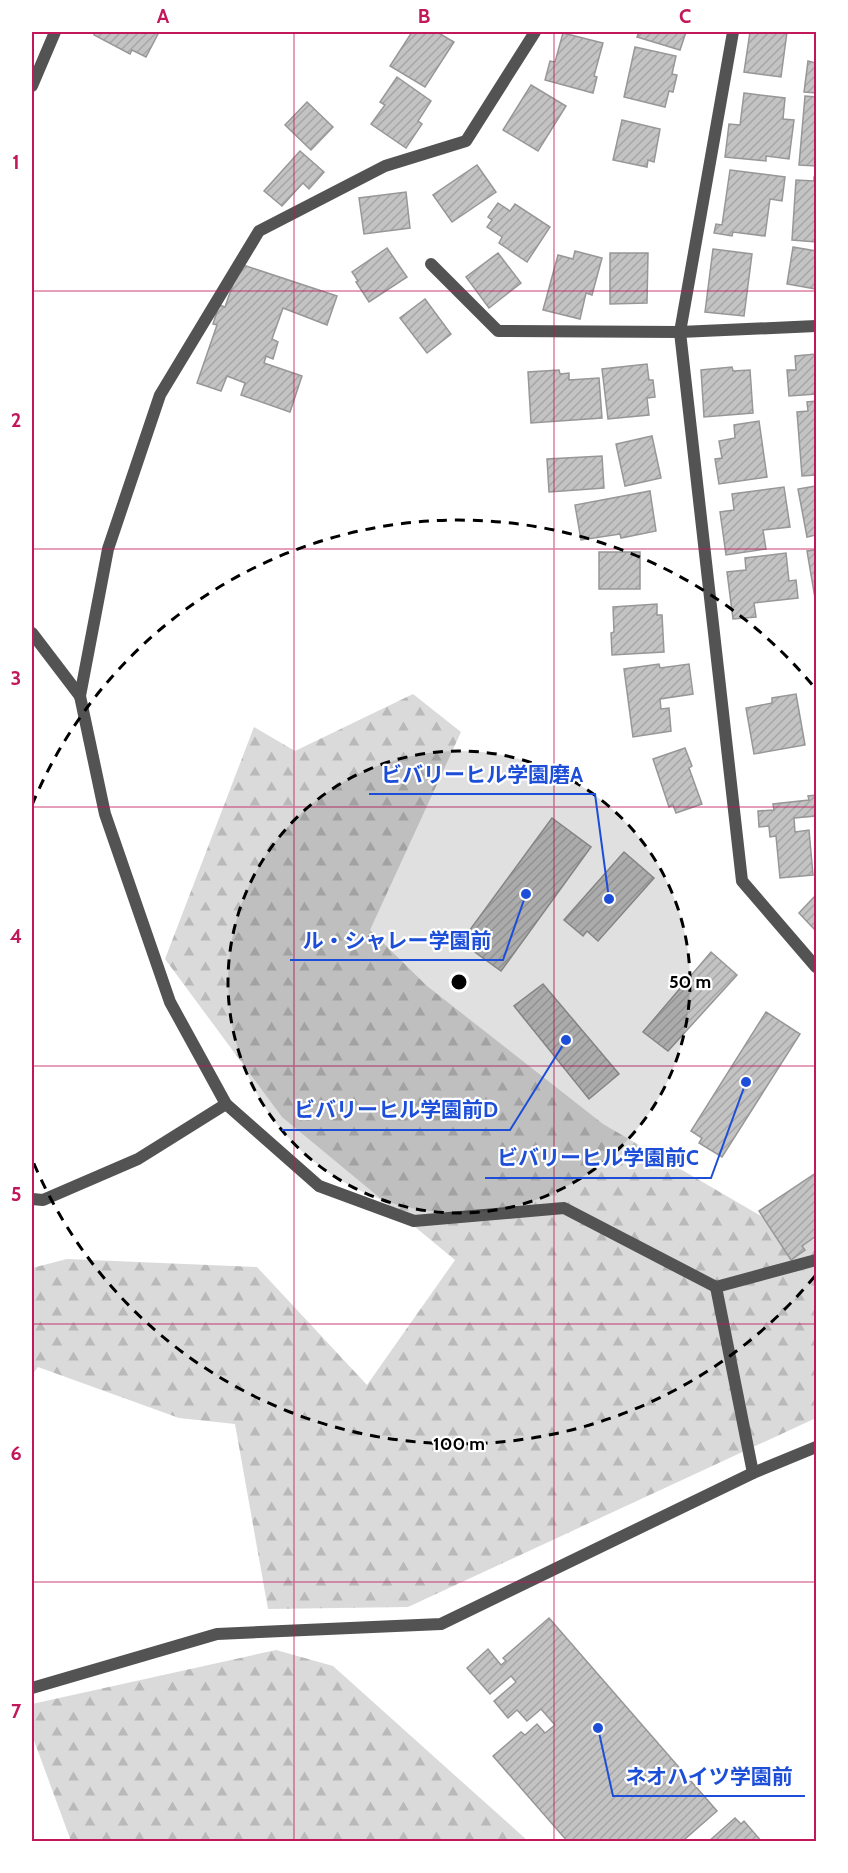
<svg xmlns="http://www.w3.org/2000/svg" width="848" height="1873" font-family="Cabin,'Noto Sans JP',sans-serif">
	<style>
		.forest { fill: url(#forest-firs) }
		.building { fill: url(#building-hatch); stroke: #979797; stroke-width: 1.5 }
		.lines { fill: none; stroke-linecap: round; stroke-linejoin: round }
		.minor { stroke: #535353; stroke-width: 12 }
		.tertiary { stroke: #535353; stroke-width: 12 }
		.grid { fill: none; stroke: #c2185b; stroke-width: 1.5; stroke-opacity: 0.55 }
		.ring { fill: none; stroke: #000; stroke-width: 3; stroke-dasharray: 10 8 }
		.centre { fill: #000; stroke: #fff; stroke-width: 3 }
		.ring-label { font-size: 18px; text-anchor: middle; font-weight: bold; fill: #000; stroke: #fff; stroke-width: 4.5; stroke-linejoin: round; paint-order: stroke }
		.leader { fill: none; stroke: #1d4ed8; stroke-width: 2 }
		.callout-dot { fill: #1d4ed8; stroke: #fff; stroke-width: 2 }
		.callout-label { font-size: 21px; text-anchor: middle; font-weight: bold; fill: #1d4ed8; stroke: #fff; stroke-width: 4.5; stroke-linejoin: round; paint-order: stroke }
		.neatline { fill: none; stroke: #c2185b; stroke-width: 2 }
		.grid-label { font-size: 20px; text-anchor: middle; font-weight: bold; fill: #c2185b }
	</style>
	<defs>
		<pattern id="forest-firs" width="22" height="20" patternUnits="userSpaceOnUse" patternTransform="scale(1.5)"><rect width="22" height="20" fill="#dadada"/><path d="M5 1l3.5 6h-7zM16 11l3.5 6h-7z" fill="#b9b9b9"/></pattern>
		<pattern id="building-hatch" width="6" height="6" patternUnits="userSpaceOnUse" patternTransform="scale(1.5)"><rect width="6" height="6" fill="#c3c3c3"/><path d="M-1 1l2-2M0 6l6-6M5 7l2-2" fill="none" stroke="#a6a6a6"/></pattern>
	</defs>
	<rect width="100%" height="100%" fill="#fff"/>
	<g class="forest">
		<polygon points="413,694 461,732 370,930 427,986 603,1124 804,1241 816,1239 816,1418 408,1607 268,1609 235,1424 179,1418 38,1367 32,1375 32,1268 67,1259 257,1267 367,1385 455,1260 282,1117 165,959 254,727 295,751"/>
		<polygon points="276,1650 333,1666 528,1841 71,1841 32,1735 32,1704"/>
	</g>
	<g class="building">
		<polygon points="95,32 159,32 146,57 132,50 130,54 94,35"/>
		<polygon points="412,32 437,32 454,42 425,87 390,66"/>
		<polygon points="639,32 686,32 680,50 637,37"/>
		<polygon points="750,32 787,32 781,77 744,72"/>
		<polygon points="563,33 603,43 594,76 597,77 593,93 545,80 550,61 555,62"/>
		<polygon points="635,47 676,56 672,74 677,75 673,92 669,91 665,107 624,97"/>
		<polygon points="808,61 816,63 816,93 804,92"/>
		<polygon points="397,77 431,101 418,121 422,124 406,148 371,124 385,105 380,102"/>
		<polygon points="531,85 566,106 538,151 503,130"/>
		<polygon points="744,93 785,98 783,119 794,120 789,159 766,156 766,161 725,157 729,124 740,125"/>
		<polygon points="805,96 816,97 816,166 799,165"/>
		<polygon points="307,102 333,127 311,150 285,125"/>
		<polygon points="622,120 660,129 654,162 648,160 647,167 613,160"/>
		<polygon points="300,151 324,172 309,189 303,183 282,206 264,191"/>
		<polygon points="477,165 496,192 452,222 433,195"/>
		<polygon points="730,170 785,177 782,201 770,199 765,236 733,232 732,236 714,233 716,224 722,225"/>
		<polygon points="814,177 816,177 816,242 792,240 796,180 814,181"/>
		<polygon points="406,192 410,228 364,234 359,198"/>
		<polygon points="498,203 510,211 515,204 550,227 527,262 499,243 502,237 487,227 492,220 488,217"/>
		<polygon points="793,247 816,251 816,289 787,284"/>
		<polygon points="387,248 407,277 369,302 356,282 358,281 352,272"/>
		<polygon points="713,249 752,254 744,316 705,312"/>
		<polygon points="575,251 602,258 592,295 586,293 580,319 543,310 558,255 573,259"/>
		<polygon points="498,253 521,283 489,308 466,277"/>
		<polygon points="610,253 648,253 647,303 610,304"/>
		<polygon points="240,264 337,296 327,325 283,308 272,339 278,342 273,359 266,356 264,363 302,376 290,412 241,395 245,383 227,376 221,391 197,383 217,325 213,324 219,305 225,307"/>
		<polygon points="425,299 451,334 427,353 400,318"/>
		<polygon points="816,354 816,394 789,396 787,370 796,370 795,356"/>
		<polygon points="647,364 649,380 653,380 655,397 647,398 649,415 608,419 602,369"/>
		<polygon points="732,367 733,371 750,370 753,413 704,417 701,370"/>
		<polygon points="559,370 560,374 569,373 569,380 599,378 602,418 531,423 528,372"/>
		<polygon points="816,401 816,475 802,476 797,412 808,411 807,402"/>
		<polygon points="759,421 767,477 719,484 715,459 722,458 719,441 735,438 734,425"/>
		<polygon points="652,436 661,478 625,486 616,444"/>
		<polygon points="602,456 604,488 549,492 547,459"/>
		<polygon points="816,486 816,535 807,537 798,489"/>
		<polygon points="784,487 790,527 763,530 766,549 726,555 720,512 734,510 732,494"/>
		<polygon points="650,491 656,531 621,538 620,534 581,540 575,505"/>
		<polygon points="816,550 816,604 807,551"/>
		<rect x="599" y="552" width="41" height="37"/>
		<polygon points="786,553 789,581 796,580 798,598 754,603 756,617 733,619 727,572 746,570 745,558"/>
		<polygon points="657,604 657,615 662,615 664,652 612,655 611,633 614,632 613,607"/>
		<polygon points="659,664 660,668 689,664 693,694 660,699 661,709 669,708 671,731 633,737 624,669"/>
		<polygon points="796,694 805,745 754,754 746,708 772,703 772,698"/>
		<polygon points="685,748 692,766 689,768 702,804 676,813 673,805 669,807 653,759"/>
		<polygon points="816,795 816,816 794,818 795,832 809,830 813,875 780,878 776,836 770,837 769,826 759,827 758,811 774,810 773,804 809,800 808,796"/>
		<polygon points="552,818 591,847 501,971 461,942"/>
		<polygon points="624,852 654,878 598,941 587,931 583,936 564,920"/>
		<polygon points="816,895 816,931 799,913"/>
		<polygon points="711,952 737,975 668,1051 643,1032"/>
		<polygon points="543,984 619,1074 589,1099 514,1006"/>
		<polygon points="766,1012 800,1034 722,1157 699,1143 702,1138 691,1131"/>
		<polygon points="816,1173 816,1236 802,1246 805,1250 791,1260 759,1211"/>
		<polygon points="549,1618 717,1811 685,1839 687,1842 568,1842 493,1756 521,1732 525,1735 537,1724 545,1733 555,1725 541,1709 527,1721 517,1710 508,1718 494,1701 516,1682 511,1676 490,1694 467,1668 488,1649 501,1665 506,1661 503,1658"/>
		<polygon points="735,1818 741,1824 744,1821 762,1842 708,1842"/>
	</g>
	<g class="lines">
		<g class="minor">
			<polyline points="535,32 466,141 385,166 259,231 160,395 108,549 80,696 105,814 170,1002 226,1104 319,1186 414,1221 564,1208 716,1287 816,1260"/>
			<polyline points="733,32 680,332 742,881 816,967"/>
			<polyline points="32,86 55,32"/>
			<polyline points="431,264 498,331 680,332 816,326"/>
			<polyline points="32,633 80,696"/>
			<polyline points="32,1199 43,1200 138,1159 226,1104"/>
			<polyline points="716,1287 753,1473"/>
		</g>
		<polyline class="tertiary" points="32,1688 217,1634 441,1624 753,1473 816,1447"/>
	</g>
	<path class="grid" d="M294,32V1842M554,32V1842M32,291H816M32,549H816M32,807H816M32,1066H816M32,1324H816M32,1582H816"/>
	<circle cx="459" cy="982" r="231" fill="#000" fill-opacity=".12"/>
	<g class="ring">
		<circle cx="459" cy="982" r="231"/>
		<path d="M815 1276A462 462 0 0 1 32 1159M32 805A462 462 0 0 1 815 688"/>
	</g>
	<circle cx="459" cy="982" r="9" class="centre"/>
	<g class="ring-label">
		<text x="690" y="988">50 m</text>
		<text x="459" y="1450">100 m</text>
	</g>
	<path class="leader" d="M609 899L595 794H369M526 894L503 960H290M566 1040L510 1130H282M746 1082L711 1178H485M598 1728L613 1796H805"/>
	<g class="callout-dot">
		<circle cx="609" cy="899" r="6"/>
		<circle cx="526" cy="894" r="6"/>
		<circle cx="566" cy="1040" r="6"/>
		<circle cx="746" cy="1082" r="6"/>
		<circle cx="598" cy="1728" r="6"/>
	</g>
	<g class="callout-label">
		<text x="482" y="782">ビバリーヒル学園磨A</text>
		<text x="397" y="948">ル・シャレー学園前</text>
		<text x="396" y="1117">ビバリーヒル学園前D</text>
		<text x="598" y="1165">ビバリーヒル学園前C</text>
		<text x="709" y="1784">ネオハイツ学園前</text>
	</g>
	<rect width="848" height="1873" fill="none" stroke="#ffffff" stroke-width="66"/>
	<rect x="33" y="33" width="782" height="1807" class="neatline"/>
	<g class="grid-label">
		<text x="163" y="23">A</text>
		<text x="424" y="23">B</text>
		<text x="685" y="23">C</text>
		<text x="16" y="169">1</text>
		<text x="16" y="427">2</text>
		<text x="16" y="685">3</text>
		<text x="16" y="943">4</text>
		<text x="16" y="1201">5</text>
		<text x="16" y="1460">6</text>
		<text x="16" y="1718">7</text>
	</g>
</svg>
